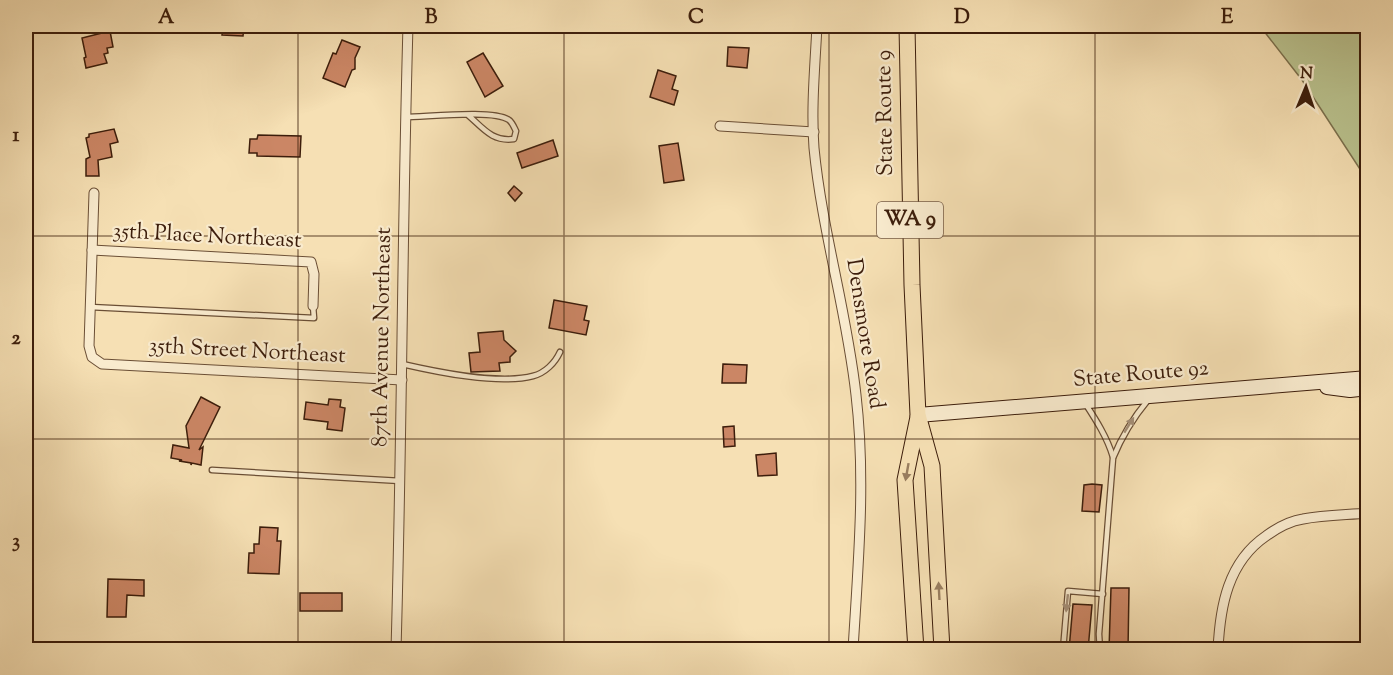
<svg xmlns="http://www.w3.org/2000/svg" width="1393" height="675" font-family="'Sorts Mill Goudy',serif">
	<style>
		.green { fill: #bac38f; stroke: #7b704d; stroke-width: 1.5 }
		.building { fill: #cb8665; stroke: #3c1d0b; stroke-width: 1.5 }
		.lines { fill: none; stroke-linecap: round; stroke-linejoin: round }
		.lane-casing { stroke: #6a4e35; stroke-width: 7 }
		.street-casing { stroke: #6a4e35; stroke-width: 11 }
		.secondary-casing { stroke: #3c1d0b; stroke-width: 16 }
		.primary-casing { stroke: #3c1d0b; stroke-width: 17 }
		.lane { stroke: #f9ebce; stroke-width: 4.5 }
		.street { stroke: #f9ebce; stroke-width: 9 }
		.secondary { stroke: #f9ebce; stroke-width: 14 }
		.primary { stroke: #f6e0b4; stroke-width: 15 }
		.oneway { fill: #a48e76 }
		.oneway2 { fill: #997e60 }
		.grid { fill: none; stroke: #3c1d0b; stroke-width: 1.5; stroke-opacity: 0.55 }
		.labels { text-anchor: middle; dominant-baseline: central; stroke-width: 4.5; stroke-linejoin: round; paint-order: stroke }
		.shield { fill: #f9ebce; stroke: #755b46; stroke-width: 1.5 }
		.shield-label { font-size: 21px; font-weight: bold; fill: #3c1d0b }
		.street-label { font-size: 22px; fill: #3c1d0b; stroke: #f9ebce }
		.neatline { fill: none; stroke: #3c1d0b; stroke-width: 2 }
		.grid-label { font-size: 20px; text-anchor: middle; font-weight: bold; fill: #3c1d0b }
	</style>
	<rect width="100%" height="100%" fill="#f6e0b4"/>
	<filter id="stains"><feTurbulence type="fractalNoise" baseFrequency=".00333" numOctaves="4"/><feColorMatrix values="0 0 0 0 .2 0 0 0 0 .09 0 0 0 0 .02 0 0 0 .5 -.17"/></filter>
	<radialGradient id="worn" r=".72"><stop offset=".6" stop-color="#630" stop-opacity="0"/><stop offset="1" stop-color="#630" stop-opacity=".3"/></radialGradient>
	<polygon class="green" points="1260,26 1367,26 1367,180 1302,80"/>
	<g class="building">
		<polygon points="223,26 244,26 243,36 222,35"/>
		<polygon points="110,31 113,47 107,48 108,53 104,54 107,63 86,68 84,58 86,57 82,38"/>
		<polygon points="342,40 360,47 355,58 355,69 352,70 345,87 323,78 333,53 336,54"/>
		<polygon points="728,47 749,48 747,68 727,66"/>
		<polygon points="483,53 503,86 485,97 467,62"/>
		<polygon points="658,70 676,76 672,89 678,91 674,105 650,97"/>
		<polygon points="114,129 118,142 110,144 112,157 98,160 99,176 86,176 86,159 90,157 86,138 89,137 89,134"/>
		<polygon points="258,135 301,136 300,157 257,156 257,153 249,153 250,139 257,139"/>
		<polygon points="553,140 558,156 522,168 517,153"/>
		<polygon points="678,143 684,180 664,183 659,146"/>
		<polygon points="514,186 522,193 515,201 508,193"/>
		<polygon points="554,300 587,306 584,320 589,321 586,335 549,328"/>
		<polygon points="503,331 504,340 516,351 510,357 510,362 499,363 500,371 471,372 469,353 480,352 478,333"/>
		<polygon points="723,364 747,365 746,383 722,383"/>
		<polygon points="201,397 220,407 199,450 203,447 201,465 192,463 191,465 191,463 179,461 182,460 171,458 173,445 189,448 186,426"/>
		<polygon points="329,399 341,400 340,407 345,408 342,431 327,429 328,422 304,419 306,402 328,405"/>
		<polygon points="734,426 735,446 724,447 723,427"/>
		<polygon points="776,453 777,475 758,476 756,455"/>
		<polygon points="1092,484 1102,485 1099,512 1082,511 1084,485"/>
		<polygon points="260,527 278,528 277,541 281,541 279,574 248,573 249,553 254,553 254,544 259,544"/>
		<polygon points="108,579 144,580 144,596 127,595 126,617 107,617"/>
		<polygon points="1111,588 1129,588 1128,650 1109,650"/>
		<rect x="300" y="593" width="42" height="18"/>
		<polygon points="1073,604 1092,605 1088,650 1069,650"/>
	</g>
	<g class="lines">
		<defs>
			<g id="lane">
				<path d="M405,117C426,117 494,109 509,120C512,122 514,127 516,131L514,139C492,142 483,128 468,115"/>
				<polyline points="90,307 314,318 313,306"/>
				<path d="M402,364C437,372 498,385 533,376C545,373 555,363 560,352"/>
				<path d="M1085,403C1096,420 1107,437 1113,457"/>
				<polyline points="212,470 401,481"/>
				<polyline points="1063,650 1068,591 1103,594"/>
				<path d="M1100,650L1099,634L1113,458C1122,436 1133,418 1148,400"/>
			</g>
			<g id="street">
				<path d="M817,26C815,66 811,108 814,148C822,231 847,312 856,395C866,480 858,565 853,650"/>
				<polyline points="720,126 814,132"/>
				<polyline points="94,193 89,346 92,357 102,364 402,380"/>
				<polyline points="92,250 311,262 314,274 313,306"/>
				<path d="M396,650C402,442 402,233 408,26"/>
				<path d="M1218,650C1220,606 1228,562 1266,536C1277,528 1290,521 1303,519C1324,515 1346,515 1368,513"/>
			</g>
			<g id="secondary">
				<polyline points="1327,387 1350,390 1368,388"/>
				<polyline points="918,415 1368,378"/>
			</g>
			<g id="primary">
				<polyline points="907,26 912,285 918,415 932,466 942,650"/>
				<polyline points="916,650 905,480 918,417"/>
			</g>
		</defs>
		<use href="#lane" class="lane-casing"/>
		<use href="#street" class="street-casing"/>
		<use href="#secondary" class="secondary-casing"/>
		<use href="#primary" class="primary-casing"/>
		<use href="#lane" class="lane"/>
		<use href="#street" class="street"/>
		<use href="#secondary" class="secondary"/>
		<use href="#primary" class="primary"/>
	</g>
	<defs><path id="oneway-solid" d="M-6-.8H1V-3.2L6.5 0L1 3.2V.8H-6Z" transform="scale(1.5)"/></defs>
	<g class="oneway">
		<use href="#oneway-solid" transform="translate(1129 425) rotate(-58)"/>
		<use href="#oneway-solid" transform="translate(1067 603) rotate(96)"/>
	</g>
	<g class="oneway2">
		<use href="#oneway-solid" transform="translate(907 472) rotate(100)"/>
		<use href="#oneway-solid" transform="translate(939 591) rotate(-93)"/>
	</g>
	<path class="grid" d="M298,26V650M564,26V650M829,26V650M1095,26V650M26,236H1368M26,439H1368"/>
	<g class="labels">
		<rect class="shield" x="877" y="202" width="66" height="36" rx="4.5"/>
		<g class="shield-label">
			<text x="910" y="220">WA 9</text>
		</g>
		<g class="street-label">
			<text transform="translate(886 113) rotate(-91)">State Route 9</text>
			<text transform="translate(207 237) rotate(3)">35th Place Northeast</text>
			<text transform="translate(864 334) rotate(81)">Densmore Road</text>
			<text transform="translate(383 337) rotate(-89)">87th Avenue Northeast</text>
			<text transform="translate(247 352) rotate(3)">35th Street Northeast</text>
			<text transform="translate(1141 375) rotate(-5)">State Route 92</text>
		</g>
	</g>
	<rect width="1393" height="675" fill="none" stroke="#f6e0b4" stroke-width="66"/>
	<g transform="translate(1306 87) rotate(2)" stroke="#f9ebce" stroke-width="4.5" paint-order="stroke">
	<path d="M0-4.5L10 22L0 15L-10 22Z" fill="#3c1d0b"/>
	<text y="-9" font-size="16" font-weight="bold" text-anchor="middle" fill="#3c1d0b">N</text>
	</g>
	<rect x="33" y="33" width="1327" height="609" class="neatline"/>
	<g class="grid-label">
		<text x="166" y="23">A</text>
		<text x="431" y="23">B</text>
		<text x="696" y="23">C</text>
		<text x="962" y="23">D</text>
		<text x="1227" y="23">E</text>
		<text x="16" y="141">1</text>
		<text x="16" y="344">2</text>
		<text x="16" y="547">3</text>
	</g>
	<rect width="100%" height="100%" filter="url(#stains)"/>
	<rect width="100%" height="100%" fill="url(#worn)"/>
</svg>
